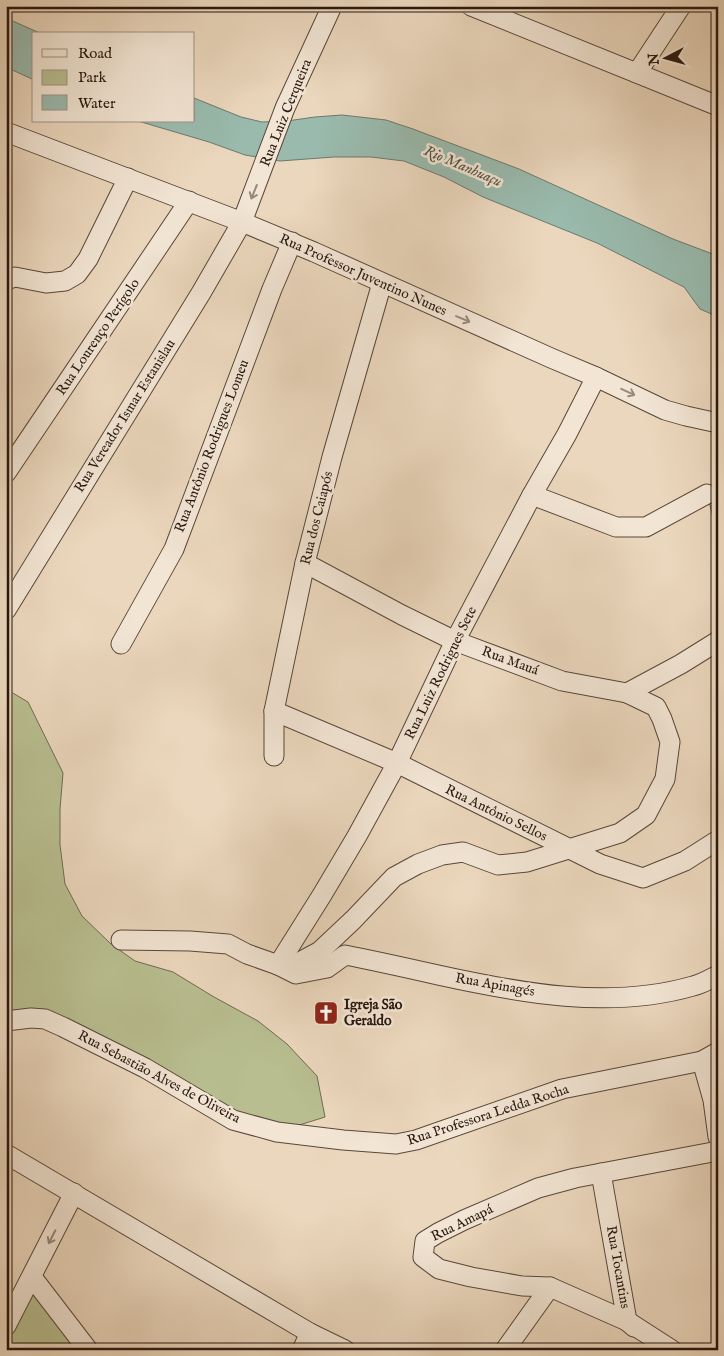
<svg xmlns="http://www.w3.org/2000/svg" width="724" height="1356" font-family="'IM FELL English',serif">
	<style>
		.green { fill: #b8be90; stroke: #706a50 }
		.water { fill: #99baad; stroke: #6c796e }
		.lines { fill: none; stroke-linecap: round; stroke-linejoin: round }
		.minor-casing { stroke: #59473a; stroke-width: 21 }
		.minor { stroke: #f2e5d4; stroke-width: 19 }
		.oneway { stroke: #97887b }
		.labels { text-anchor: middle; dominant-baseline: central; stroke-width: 5; stroke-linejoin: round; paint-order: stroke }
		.street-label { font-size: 14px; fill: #28170f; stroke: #f2e5d4 }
		.poi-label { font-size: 14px; font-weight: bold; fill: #28170f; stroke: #f2e5d4; text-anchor: start }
		.water-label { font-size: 15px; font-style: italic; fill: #505046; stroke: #f2e5d4 }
	</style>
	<rect width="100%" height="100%" fill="#ebd7bd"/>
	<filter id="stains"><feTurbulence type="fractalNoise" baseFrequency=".004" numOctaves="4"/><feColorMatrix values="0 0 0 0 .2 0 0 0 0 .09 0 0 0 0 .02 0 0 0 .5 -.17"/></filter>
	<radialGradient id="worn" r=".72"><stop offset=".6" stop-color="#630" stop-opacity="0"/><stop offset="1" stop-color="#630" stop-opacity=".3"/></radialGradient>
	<g class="green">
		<polygon points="707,494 718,495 718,537"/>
		<polygon points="6,689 28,702 63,773 60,809 60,845 65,884 82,916 111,944 135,961 173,972 214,997 258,1021 287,1044 317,1076 325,1117 277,1132 63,1027 6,1021"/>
		<polygon points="32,1277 88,1350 6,1350 6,1326"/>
	</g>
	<g class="water">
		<polygon points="6,18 42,34 34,34 34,80 6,67"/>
		<polygon points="194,98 241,117 262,122 287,121 315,117 342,115 386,120 413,129 519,169 673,239 718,256 718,317 700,309 684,287 597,243 483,197 444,177 404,161 371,157 334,157 280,161 245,155 209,142 138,121 194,121"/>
	</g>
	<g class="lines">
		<defs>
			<g id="minor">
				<polyline points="471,6 718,106"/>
				<polyline points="637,73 681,6"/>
				<polyline points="6,132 242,222 314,252 551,358 596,377 665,410 686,416 718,423"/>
				<polyline points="6,280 15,277 46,283 65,281 77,274 88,259 128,178"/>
				<path d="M596,377L567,434L532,495L455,641L397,763L357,836L322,895L278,965L296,974L327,968L345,955C376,961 407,968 438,975C520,993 610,1010 693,986C702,984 710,979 718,975"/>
				<polyline points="6,473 189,201"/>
				<polyline points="532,495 616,527 646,527 707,494"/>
				<polyline points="305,563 402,615 455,641 562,681 627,693 681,664 718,641"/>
				<polyline points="6,610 201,293 242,222 285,108 332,6"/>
				<polyline points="121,644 174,549 272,289 292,242"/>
				<polyline points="274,711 397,763 600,864 643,878 685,861 718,840"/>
				<polyline points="274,756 274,711 305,563 332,457 382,283"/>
				<polyline points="121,940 190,941 228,944 247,954 278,965 294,965 320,951 353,920 394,877 418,864 442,855 463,852 498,865 527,862 620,833 646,815 665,779 670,742 662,719 656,707 627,693"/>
				<polyline points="6,1021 31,1018 45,1019 63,1027 145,1068 233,1120 277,1132 343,1140 396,1144 416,1140 562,1089 702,1061 718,1052"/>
				<polyline points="714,1062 702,1061 713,1100 718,1137"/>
				<polyline points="6,1154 310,1333 345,1350"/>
				<polyline points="601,1173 627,1321 634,1327"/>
				<polyline points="32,1277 88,1350"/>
				<polyline points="6,1326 74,1193"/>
				<polyline points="302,1350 310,1333"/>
				<polyline points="505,1350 550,1287"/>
				<polyline points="672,1350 627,1321 550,1287 522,1286 471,1277 439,1269 423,1257 425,1241 438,1233 464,1220 538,1188 575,1178 718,1151"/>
			</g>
		</defs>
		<use href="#minor" class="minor-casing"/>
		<use href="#minor" class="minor"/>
	</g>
	<defs><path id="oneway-shaft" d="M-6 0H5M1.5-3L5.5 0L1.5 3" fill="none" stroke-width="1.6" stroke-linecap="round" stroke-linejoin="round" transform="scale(1.25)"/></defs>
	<g class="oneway">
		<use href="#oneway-shaft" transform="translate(254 192) rotate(112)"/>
		<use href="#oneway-shaft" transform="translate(463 319) rotate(23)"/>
		<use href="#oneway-shaft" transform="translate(628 392) rotate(25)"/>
		<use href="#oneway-shaft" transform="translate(52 1237) rotate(117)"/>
	</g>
	<defs>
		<symbol id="church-square" viewBox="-11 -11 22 22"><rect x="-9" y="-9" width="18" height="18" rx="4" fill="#8f2418" stroke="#f2e5d4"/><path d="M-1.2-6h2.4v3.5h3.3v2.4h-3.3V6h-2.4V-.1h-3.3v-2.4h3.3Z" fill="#fff"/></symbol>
	</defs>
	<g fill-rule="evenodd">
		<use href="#church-square" x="312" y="999" width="28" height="28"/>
	</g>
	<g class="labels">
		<g class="street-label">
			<text transform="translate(286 113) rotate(-68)">Rua Luiz Cerqueira</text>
			<text transform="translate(363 275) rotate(24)">Rua Professor Juventino Nunes</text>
			<text transform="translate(98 337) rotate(-56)">Rua Lourenço Perígolo</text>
			<text transform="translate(125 416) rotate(-58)">Rua Vereador Ismar Estanislau</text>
			<text transform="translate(212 446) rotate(-69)">Rua Antônio Rodrigues Lomeu</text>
			<text transform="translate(317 518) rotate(-76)">Rua dos Caiapós</text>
			<text transform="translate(510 661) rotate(20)">Rua Mauá</text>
			<text transform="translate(441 673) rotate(-64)">Rua Luiz Rodrigues Sete</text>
			<text transform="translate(496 813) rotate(26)">Rua Antônio Sellos</text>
			<text transform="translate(495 985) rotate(10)">Rua Apinagés</text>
			<text transform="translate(159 1077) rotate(28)">Rua Sebastião Alves de Oliveira</text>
			<text transform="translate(488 1115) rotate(-18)">Rua Professora Ledda Rocha</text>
			<text transform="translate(462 1223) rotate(-26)">Rua Amapá</text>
			<text transform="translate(618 1267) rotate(80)">Rua Tocantins</text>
		</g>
		<g class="poi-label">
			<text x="344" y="1005">Igreja São<tspan x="344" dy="16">Geraldo</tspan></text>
		</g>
		<g class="water-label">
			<text transform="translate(463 166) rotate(23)">Rio Manhuaçu</text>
		</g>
	</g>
	<rect width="724" height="1356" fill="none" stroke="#ebd7bd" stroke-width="25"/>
	<rect x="8" y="8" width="709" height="1341" fill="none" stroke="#28170f" stroke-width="2.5"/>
	<rect x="12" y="12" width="699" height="1331" fill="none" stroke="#28170f"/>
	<rect x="32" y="32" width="162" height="90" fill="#f2e5d4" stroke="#a19385"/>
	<rect x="42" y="49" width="25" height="8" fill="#f2e5d4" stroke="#a19385"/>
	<text x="78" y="58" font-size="15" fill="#28170f">Road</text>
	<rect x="42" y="70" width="25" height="15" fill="#b8be90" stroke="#a19385"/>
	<text x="78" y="82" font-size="15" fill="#28170f">Park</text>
	<rect x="42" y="95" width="25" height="15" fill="#99baad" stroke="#a19385"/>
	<text x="78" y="108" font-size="15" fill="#28170f">Water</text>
	<g transform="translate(666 58) rotate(264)" stroke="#f2e5d4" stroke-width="4" paint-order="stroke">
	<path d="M0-4L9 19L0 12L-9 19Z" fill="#28170f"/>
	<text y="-8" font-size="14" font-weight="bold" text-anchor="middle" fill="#28170f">N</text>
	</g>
	<rect width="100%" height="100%" filter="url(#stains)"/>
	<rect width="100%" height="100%" fill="url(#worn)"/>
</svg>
